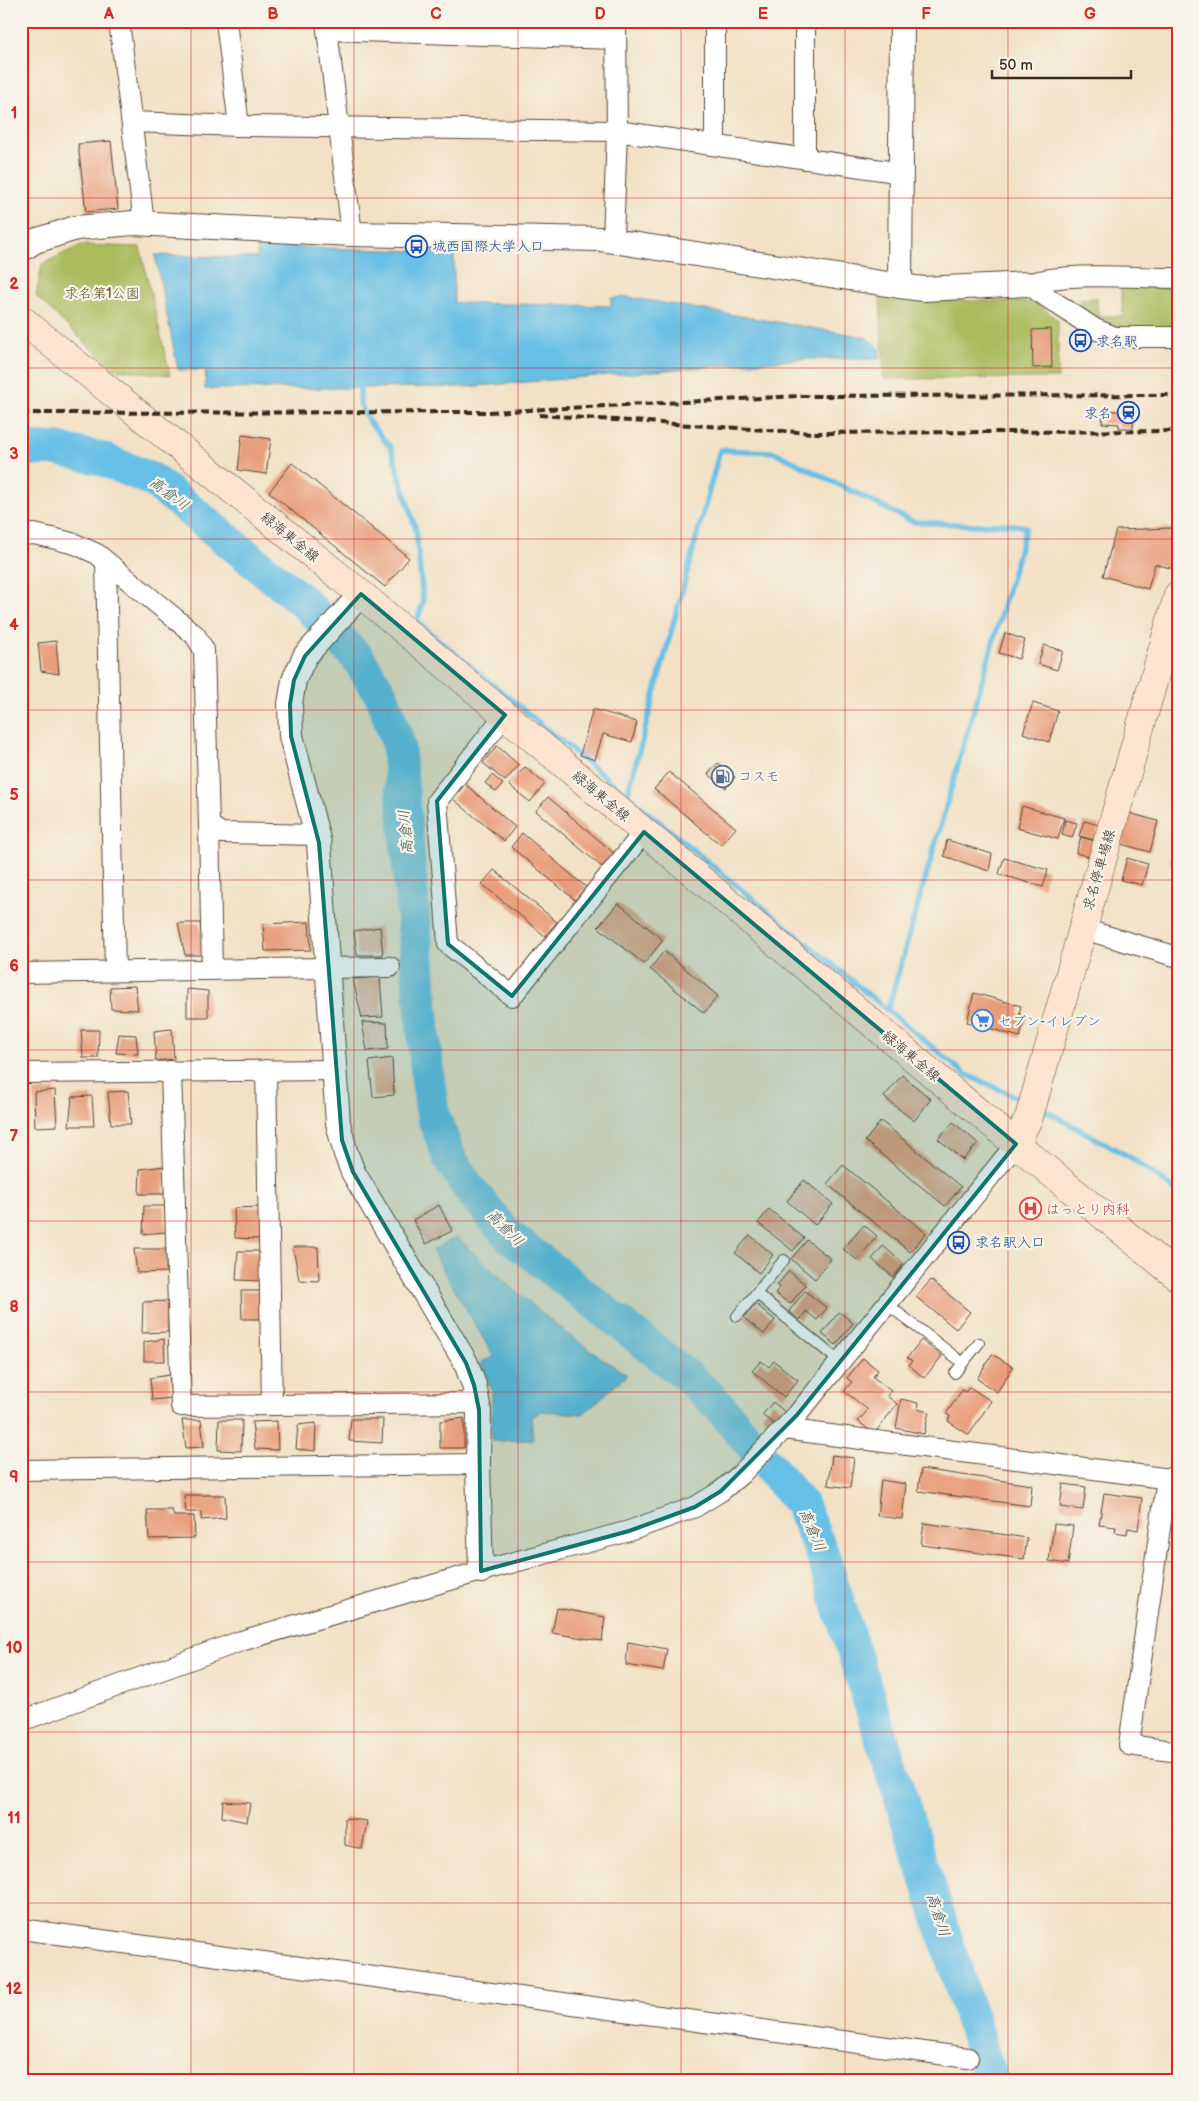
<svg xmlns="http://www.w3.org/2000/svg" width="1199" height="2101" font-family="'Balsamiq Sans','Klee One',sans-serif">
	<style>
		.green { fill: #abbc5f; stroke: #73733e }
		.water { fill: #68bfe5; stroke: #527482 }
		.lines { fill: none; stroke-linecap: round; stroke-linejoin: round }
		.stream { stroke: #68bfe5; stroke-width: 5.5 }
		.river { stroke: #68bfe5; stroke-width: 34 }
		.building { fill: #e89e7c }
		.service-casing { stroke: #564537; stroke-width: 12 }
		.minor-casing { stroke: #564537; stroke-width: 22 }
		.tertiary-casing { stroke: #564537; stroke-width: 26 }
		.secondary-casing { stroke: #564537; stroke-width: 29 }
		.service { stroke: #fff; stroke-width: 10 }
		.minor { stroke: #fff; stroke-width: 20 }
		.tertiary { stroke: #fff; stroke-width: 24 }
		.secondary { stroke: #fde4d0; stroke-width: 28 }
		.rail { stroke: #3b2a1e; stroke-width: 4; stroke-dasharray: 8 4; stroke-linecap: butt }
		.marked { fill: #0f766e; fill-opacity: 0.2; stroke: #0f766e; stroke-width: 4; stroke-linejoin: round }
		.grid { fill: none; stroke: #d62828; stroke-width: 1; stroke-opacity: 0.55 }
		.labels { text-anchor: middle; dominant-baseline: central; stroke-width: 4.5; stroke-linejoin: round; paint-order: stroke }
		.transit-label { font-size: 14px; fill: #164399; stroke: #f7f3e8; text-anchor: start }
		.park-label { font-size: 14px; fill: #5d5632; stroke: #f7f3e8 }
		.street-label { font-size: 14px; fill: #3b2a1e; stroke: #f7f3e8 }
		.service-label { font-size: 14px; fill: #4e5e75; stroke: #f7f3e8; text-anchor: start }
		.shop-label { font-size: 14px; fill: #366cbe; stroke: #f7f3e8; text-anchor: start }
		.health-label { font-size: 14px; fill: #be3a42; stroke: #f7f3e8; text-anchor: start }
		.water-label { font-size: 15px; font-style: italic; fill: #48575a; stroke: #f7f3e8 }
		.neatline { fill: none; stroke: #d62828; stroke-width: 2 }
		.grid-label { font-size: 16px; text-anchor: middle; font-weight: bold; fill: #d62828 }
	</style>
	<rect width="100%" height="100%" fill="#f7f3e8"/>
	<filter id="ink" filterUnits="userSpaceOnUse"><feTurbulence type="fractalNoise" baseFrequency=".02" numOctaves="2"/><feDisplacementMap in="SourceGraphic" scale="10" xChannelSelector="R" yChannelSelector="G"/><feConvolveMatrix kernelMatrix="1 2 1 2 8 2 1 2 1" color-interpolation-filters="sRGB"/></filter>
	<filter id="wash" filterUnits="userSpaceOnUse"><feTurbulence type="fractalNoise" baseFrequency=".0096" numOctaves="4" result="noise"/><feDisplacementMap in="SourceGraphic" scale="20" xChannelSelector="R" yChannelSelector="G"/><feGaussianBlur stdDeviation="1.12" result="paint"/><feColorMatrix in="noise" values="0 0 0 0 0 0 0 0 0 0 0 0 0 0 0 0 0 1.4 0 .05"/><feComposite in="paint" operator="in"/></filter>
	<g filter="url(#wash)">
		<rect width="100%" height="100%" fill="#f2e1c5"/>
		<g class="green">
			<polygon points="81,245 140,247 170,375 113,369 36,296 42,264"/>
			<polygon points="1121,287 1178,288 1178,332 1110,327 1081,306 1080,299 1097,298 1098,316 1123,316"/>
			<polygon points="880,299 1025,302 1037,304 1058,320 1058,378 884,379"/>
		</g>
		<g class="water">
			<polygon points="257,246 454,252 454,303 611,306 611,298 627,297 866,337 879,348 880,359 799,359 466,387 205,389 206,370 178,370 155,255 258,258"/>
			<path d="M457,1237C509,1288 566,1336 627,1375L583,1414L542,1411L531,1417L533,1440L492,1441V1391L481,1362L494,1357L432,1250Z"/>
		</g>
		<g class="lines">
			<g class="stream">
				<polyline points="360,382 360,403 369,422 391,448 416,530 423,601 417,622 965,1074 1026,1101"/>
				<polyline points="627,796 720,450 774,452 913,522 974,525 1007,524 1026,527 888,1009"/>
				<polyline points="1039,1107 1133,1159 1178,1192"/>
			</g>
			<polyline class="river" points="21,449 57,449 102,459 153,480 305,603 357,657 382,696 398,743 428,1081 433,1115 450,1159 468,1187 507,1234 688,1377 719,1406 801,1504 823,1556 991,2080"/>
		</g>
		<g id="blocks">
			<g class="building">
				<polygon points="111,141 118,209 86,212 78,144"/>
				<polygon points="1051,329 1052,367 1033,368 1032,330"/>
				<polygon points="1121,406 1134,406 1133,428 1119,428 1119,424 1102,423 1103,411 1121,411"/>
				<polygon points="242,435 271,439 266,474 238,470"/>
				<polygon points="292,463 409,558 385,587 269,492"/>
				<polygon points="1172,528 1178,530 1178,551 1174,569 1155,564 1148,589 1103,576 1116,530"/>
				<polygon points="1005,633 1025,640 1019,659 999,653"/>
				<polygon points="56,641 59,674 41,671 38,643"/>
				<polygon points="1044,645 1063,651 1057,670 1038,664"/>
				<polygon points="1033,703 1058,711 1049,742 1023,733"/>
				<polygon points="593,709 637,722 632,742 603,734 595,760 580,755"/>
				<polygon points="497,746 519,765 505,781 483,763"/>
				<polygon points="718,763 735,777 726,788 708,774"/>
				<polygon points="525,767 545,784 530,802 509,785"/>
				<polygon points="669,772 736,828 721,845 654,789"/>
				<polygon points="492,775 503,784 496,792 485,783"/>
				<polygon points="465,784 515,827 504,841 453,799"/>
				<polygon points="548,797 614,853 602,867 536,811"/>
				<polygon points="1022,806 1064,818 1058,839 1017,828"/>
				<polygon points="1129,813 1158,821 1150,852 1121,844"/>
				<polygon points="1065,820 1077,823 1072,838 1062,835"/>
				<polygon points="1084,821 1099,825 1095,840 1079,836"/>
				<polygon points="522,833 586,887 575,900 511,847"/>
				<polygon points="1081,837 1097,842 1093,858 1076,853"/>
				<polygon points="947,840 992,854 989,871 944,856"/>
				<polygon points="1178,848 1178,868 1170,865"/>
				<polygon points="1004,858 1048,870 1043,887 999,874"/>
				<polygon points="1127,858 1148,864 1142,885 1121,880"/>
				<polygon points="494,870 557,922 545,936 482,884"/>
				<polygon points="618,903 663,940 644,964 598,927"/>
				<polygon points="309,922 311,950 265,951 263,924"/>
				<polygon points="178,923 200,923 204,955 185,955"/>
				<polygon points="380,927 383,955 357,955 354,931"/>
				<polygon points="664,951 718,996 704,1013 650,969"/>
				<polygon points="380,977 383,1017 362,1018 353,979"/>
				<polygon points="135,986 138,1010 111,1009 110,987"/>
				<polygon points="187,989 208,991 208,1017 187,1017"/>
				<polygon points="974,993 1021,1006 1019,1014 1026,1016 1020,1037 967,1022"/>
				<polygon points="362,1022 387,1023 388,1049 367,1051"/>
				<polygon points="172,1029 174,1059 156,1061 154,1031"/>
				<polygon points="81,1030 99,1030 98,1058 83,1058"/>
				<polygon points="119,1034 136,1035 138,1054 116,1053"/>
				<polygon points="392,1058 394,1095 373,1097 369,1061"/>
				<polygon points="902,1075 931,1099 914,1121 884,1097"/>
				<polygon points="55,1090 57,1126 35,1127 34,1092"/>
				<polygon points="128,1091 131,1124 111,1124 108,1092"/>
				<polygon points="92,1096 94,1126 69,1126 72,1097"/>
				<polygon points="881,1121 961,1187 945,1206 865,1141"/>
				<polygon points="953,1122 978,1143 963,1160 938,1139"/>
				<polygon points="843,1165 926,1233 910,1252 827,1184"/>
				<polygon points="166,1166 164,1194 139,1194 140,1169"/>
				<polygon points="804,1180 833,1204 815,1225 787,1201"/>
				<polygon points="439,1205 452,1231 426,1244 413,1220"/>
				<polygon points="144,1206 165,1206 166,1232 143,1234"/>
				<polygon points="261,1207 261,1239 235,1238 234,1208"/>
				<polygon points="769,1209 804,1238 793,1251 758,1223"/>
				<polygon points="864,1225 877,1236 857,1260 843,1249"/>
				<polygon points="750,1235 773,1255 759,1273 735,1253"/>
				<polygon points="807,1240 831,1259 815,1279 791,1259"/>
				<polygon points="883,1246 904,1264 893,1277 872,1259"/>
				<polygon points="293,1247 318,1247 319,1281 299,1280"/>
				<polygon points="134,1249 166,1249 166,1272 137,1273"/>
				<polygon points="238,1251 262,1251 263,1281 236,1280"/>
				<polygon points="789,1271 806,1285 790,1304 775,1293 780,1287 777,1285"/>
				<polygon points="931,1280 970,1312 956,1329 916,1297"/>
				<polygon points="241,1291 262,1291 261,1319 242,1319"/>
				<polygon points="805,1291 827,1308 817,1320 806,1311 800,1320 789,1311"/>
				<polygon points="168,1301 168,1332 142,1333 143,1302"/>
				<polygon points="756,1304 775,1320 764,1334 744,1318"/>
				<polygon points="839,1312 853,1323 836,1345 822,1334"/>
				<polygon points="164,1339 165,1361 144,1361 144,1342"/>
				<polygon points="921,1340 942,1356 924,1378 909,1365 912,1361 907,1358"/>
				<polygon points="992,1354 1013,1367 997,1392 977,1379"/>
				<polygon points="863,1358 878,1370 873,1377 891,1391 887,1396 897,1404 874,1434 858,1421 868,1410 844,1391 852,1382 847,1378"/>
				<polygon points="761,1361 769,1367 774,1361 798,1380 784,1397 752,1371"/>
				<polygon points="169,1375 171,1398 152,1400 150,1378"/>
				<polygon points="969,1387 991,1401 969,1435 948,1421 950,1416 946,1414 962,1390 966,1392"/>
				<polygon points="901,1399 918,1403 917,1409 929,1412 924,1434 896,1428"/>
				<polygon points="773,1402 785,1412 775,1425 762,1415"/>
				<polygon points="464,1418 464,1448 440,1448 440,1421"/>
				<polygon points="351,1419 383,1419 382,1443 349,1441"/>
				<polygon points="182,1420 201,1420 204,1447 186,1448"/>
				<polygon points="219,1420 242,1420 241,1451 218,1450"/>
				<polygon points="277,1421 278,1450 255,1449 252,1422"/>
				<polygon points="316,1423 315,1451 296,1449 298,1425"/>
				<polygon points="832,1455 854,1458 850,1488 828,1485"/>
				<polygon points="921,1469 1032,1485 1030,1506 918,1491"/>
				<polygon points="881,1480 906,1484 902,1519 877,1516"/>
				<polygon points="1063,1484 1086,1487 1083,1510 1060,1507"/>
				<polygon points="1104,1493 1142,1498 1138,1530 1128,1528 1127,1534 1115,1532 1116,1527 1099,1525"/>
				<polygon points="184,1495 225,1495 226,1518 201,1520 202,1512 186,1512"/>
				<polygon points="147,1510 172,1510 174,1516 194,1516 195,1538 149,1539"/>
				<polygon points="924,1523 1027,1538 1024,1559 921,1545"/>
				<polygon points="1054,1524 1073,1526 1068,1564 1049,1561"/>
				<polygon points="557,1608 605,1617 602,1641 552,1633"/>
				<polygon points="628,1642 667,1649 663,1671 626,1665"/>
				<polygon points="223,1801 250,1803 247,1822 222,1817"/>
				<polygon points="345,1818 367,1821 362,1849 345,1845"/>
			</g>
		</g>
	</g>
	<g filter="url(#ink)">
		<use href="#blocks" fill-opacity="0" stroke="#564537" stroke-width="1"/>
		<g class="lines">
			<defs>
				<g id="service">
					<polyline points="756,1293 840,1362"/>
					<polyline points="887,1304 963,1363"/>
					<polyline points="737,1316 784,1260"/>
					<polyline points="955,1373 979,1343"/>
				</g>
				<g id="minor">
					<polyline points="119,21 144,223"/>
					<polyline points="226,21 239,126"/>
					<polyline points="326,21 352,234"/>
					<polyline points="715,21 715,145"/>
					<polyline points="327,30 616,39"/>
					<polyline points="132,122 239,126 617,131 902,173"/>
					<polyline points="805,159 805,21"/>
					<polyline points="613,240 617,131 616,21"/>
					<polyline points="1027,284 1095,329 1115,337 1178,337"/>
					<path d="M1027,284C1069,271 1133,278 1178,278"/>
					<polyline points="21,535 34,534 56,539 75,544 97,554 195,635 204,650 209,825 221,833 317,835"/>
					<polyline points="106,562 115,971"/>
					<polyline points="505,715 437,801 448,944 512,996 644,832"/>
					<polyline points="209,825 212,970"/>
					<polyline points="1083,929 1178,957"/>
					<polyline points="21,973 390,967"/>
					<polyline points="266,1070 272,1405"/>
					<polyline points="171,1071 181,1406 477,1403"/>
					<polyline points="21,1073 335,1070"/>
					<polyline points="784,1429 1178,1480"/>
					<polyline points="21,1470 478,1464"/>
					<polyline points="1167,1479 1129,1745 1178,1752"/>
					<polyline points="21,1721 241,1641 481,1571 629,1531 695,1507 721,1491 741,1474 797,1415 1016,1144"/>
					<polyline points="21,1929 968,2058"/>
				</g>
				<g id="tertiary">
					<polyline points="21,250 35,241 76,228 133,223 352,234 600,239 900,286 923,289 1027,284"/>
					<polyline points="900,286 902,21"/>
					<polyline points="361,594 305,656 294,680 290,704 291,736 319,843 338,1123 346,1154 353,1172 466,1363 474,1385 479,1410 478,1464 481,1571"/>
				</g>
				<g id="secondary">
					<polyline points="21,319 361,594 1016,1144 1178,1277"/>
					<polyline points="1016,1144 1029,1117 1178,595"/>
				</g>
			</defs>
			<use href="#service" class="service-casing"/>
			<use href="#minor" class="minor-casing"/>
			<use href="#tertiary" class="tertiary-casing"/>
			<use href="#secondary" class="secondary-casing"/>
			<use href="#service" class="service"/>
			<use href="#minor" class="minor"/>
			<use href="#tertiary" class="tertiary"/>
			<use href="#secondary" class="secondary"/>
			<g class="rail">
				<polyline points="21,413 489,412 799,396 1178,395"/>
				<polyline points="539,415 813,433 1178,431"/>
			</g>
		</g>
	</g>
	<path class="marked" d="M361,594L505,715L437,801L448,944L512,996L644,832L1016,1144L797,1415L721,1491L695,1507L629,1531L481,1571L479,1410L474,1385L466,1363L353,1172L342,1140L319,843L291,736L290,704L294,680L305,656Z"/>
	<path class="grid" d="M191,21V2080M354,21V2080M518,21V2080M681,21V2080M845,21V2080M1008,21V2080M21,198H1178M21,368H1178M21,539H1178M21,710H1178M21,880H1178M21,1050H1178M21,1221H1178M21,1392H1178M21,1562H1178M21,1732H1178M21,1903H1178"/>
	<defs>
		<symbol id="bus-ring" viewBox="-11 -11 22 22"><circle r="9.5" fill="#f7f3e8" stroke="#1a4fb4" stroke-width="1.5"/><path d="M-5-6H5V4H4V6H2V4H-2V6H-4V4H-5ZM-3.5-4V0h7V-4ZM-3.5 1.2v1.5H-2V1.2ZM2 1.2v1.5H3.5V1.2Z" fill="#1a4fb4"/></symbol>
		<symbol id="station-ring" viewBox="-11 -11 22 22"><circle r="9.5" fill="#f7f3e8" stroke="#1a4fb4" stroke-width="1.5"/><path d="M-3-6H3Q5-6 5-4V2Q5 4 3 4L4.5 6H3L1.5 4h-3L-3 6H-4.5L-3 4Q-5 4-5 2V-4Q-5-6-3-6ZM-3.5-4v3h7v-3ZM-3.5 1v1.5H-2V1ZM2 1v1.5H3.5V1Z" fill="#1a4fb4"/></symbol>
		<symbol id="fuel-ring" viewBox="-11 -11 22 22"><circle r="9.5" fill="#f7f3e8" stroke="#5c6f8a" stroke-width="1.5"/><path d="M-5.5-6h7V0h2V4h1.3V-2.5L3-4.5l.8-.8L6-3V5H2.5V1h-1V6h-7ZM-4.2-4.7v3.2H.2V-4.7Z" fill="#5c6f8a"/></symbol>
		<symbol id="supermarket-ring" viewBox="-11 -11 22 22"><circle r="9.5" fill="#f7f3e8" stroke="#3f7fe0" stroke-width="1.5"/><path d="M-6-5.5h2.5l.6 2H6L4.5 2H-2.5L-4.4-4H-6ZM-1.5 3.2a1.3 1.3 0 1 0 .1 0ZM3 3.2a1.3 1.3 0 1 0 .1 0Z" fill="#3f7fe0"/></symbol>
		<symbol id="hospital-ring" viewBox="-11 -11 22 22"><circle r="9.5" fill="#f7f3e8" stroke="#e0444e" stroke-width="1.5"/><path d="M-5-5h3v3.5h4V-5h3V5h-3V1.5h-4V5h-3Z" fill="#e0444e"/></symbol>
	</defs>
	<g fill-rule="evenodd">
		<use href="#bus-ring" x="404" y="234" width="25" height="25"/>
		<use href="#bus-ring" x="1068" y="328" width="25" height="25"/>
		<use href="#station-ring" x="1116" y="400" width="25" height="25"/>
		<use href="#fuel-ring" x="710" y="764" width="25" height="25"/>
		<use href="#supermarket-ring" x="970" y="1008" width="25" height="25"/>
		<use href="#hospital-ring" x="1018" y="1196" width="25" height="25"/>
		<use href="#bus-ring" x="946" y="1230" width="25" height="25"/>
	</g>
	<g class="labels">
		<g class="transit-label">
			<text x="432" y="246">城西国際大学入口</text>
			<text x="1096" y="341">求名駅</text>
			<text x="1112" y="413" text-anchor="end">求名</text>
			<text x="975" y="1242">求名駅入口</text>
		</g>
		<g class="park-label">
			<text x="102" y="293">求名第1公園</text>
		</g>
		<g class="street-label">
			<text transform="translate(290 537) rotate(39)">緑海東金線</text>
			<text transform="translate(601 796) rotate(40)">緑海東金線</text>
			<text transform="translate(1099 870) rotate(-74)">求名停車場線</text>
			<text transform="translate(911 1056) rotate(40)">緑海東金線</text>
		</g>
		<g class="service-label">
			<text x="738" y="776">コスモ</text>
		</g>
		<g class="shop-label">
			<text x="998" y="1021">セブン-イレブン</text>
		</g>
		<g class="health-label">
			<text x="1046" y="1209">はっとり内科</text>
		</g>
		<g class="water-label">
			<text transform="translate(169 494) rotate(37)">高倉川</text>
			<text transform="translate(406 832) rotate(-95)">高倉川</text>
			<text transform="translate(505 1228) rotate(45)">高倉川</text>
			<text transform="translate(812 1530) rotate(67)">高倉川</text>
			<text transform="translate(938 1915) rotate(72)">高倉川</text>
		</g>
	</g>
	<rect width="1199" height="2101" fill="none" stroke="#f7f3e8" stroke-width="55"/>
	<path d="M992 70v8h139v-8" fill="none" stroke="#3b2a1e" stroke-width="2.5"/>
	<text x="999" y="70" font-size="15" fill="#3b2a1e" stroke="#f7f3e8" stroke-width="4" paint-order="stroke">50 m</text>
	<rect x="28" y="28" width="1144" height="2046" class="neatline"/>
	<g class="grid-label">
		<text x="109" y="19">A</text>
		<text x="273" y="19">B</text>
		<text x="436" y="19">C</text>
		<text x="600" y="19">D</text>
		<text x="763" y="19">E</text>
		<text x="926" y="19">F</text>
		<text x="1090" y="19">G</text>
		<text x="14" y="118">1</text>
		<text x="14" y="289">2</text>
		<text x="14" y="459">3</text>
		<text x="14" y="630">4</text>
		<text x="14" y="800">5</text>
		<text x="14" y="971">6</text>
		<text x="14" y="1141">7</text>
		<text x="14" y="1312">8</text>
		<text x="14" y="1482">9</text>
		<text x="14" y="1653">10</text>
		<text x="14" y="1823">11</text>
		<text x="14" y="1994">12</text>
	</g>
</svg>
